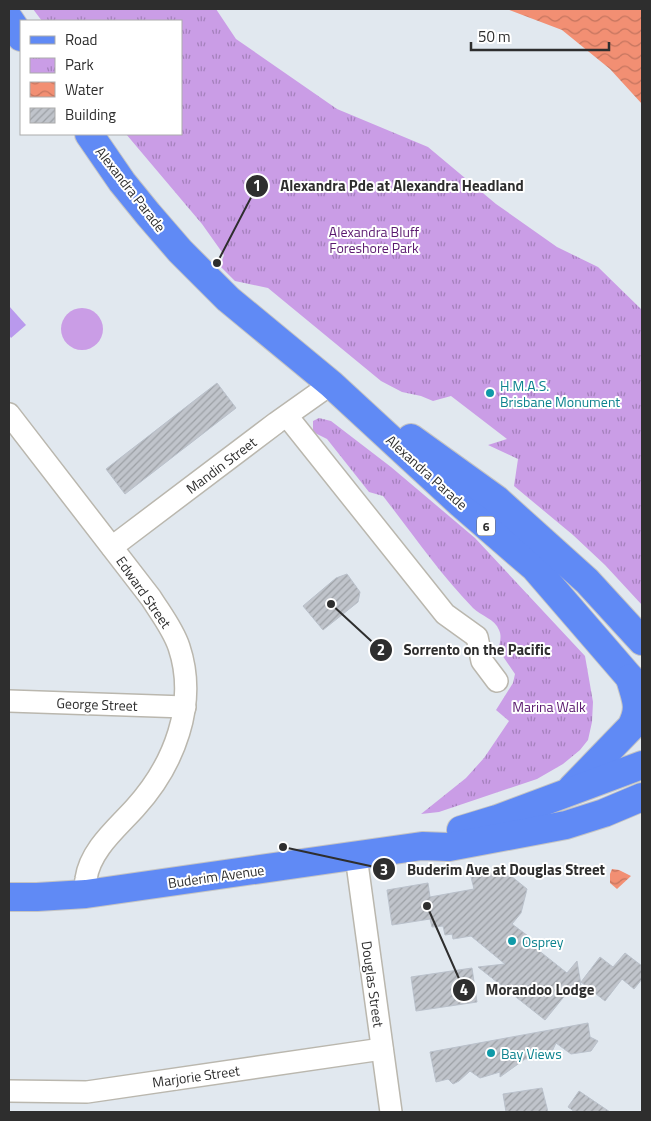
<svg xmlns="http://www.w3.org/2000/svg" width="651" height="1121" font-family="'Titillium Web',sans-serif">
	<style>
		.grass { fill: #ca9de6 }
		.park { fill: url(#park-tufts) }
		.pitch { fill: #b999ed }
		.water { fill: url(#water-waves) }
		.building { fill: url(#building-hatch); stroke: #bac1cb }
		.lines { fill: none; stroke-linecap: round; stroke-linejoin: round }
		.minor-casing { stroke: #bab7ae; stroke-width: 24 }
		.major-casing { stroke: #c4c4c4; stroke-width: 30 }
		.minor { stroke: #fff; stroke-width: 21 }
		.major { stroke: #608af5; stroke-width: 28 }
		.culture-dot { fill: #0f9aa8; stroke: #fff; stroke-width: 2 }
		.labels { text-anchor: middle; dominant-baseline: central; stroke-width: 4; stroke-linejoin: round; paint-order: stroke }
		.shield { fill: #fff; stroke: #6d6d6d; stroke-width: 1 }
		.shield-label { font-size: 12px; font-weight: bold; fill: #2e2e2e }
		.street-label { font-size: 14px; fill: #2e2e2e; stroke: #fff }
		.park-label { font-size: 14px; fill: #5a1a6f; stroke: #fff }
		.culture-label { font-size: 14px; fill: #0d838f; stroke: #fff; text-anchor: start }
		.leader { fill: none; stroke: #2e2e2e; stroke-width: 2 }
		.callout-dot { fill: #2e2e2e; stroke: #fff; stroke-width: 2 }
		.mark-label { font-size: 15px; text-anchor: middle; font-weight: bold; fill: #fff }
		.callout-label { font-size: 15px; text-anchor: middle; font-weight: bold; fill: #2e2e2e; stroke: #fff; stroke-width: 4; stroke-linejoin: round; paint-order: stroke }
	</style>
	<defs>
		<pattern id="park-tufts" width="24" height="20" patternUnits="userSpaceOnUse" patternTransform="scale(1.25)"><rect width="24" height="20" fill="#ca9de6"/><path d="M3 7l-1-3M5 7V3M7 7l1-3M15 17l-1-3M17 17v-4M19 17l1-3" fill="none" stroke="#a480bb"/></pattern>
		<pattern id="water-waves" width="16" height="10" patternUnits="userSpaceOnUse" patternTransform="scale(1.25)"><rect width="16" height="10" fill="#f28f73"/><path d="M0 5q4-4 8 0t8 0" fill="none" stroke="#c4755f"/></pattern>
		<pattern id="building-hatch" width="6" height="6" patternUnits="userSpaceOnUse" patternTransform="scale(1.25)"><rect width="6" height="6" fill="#c0c4cb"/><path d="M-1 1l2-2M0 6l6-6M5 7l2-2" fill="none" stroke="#9ca0a5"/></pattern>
	</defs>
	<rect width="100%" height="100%" fill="#e1e8ef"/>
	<circle class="grass" cx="82" cy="329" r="21"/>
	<g class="park">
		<polygon points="33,9 216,9 236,39 337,109 428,147 496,204 557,247 598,267 642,310 642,605 605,565 573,535 514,486 518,459 488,445 507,439 451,396 433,401 421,396 402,392 381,381 268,288 235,281 220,266 224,255 202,224 126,134 181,134 181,21 42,21"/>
		<path d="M319,418L331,421L391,467L475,538L585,656L593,702L592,722L588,740L580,750L563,764L537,779L439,812L421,814L466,778L484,758L509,721L496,710L513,683L515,674L498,649C500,643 502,636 499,630C495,619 481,616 473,608C440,574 412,533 383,496L369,492L327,439L313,432V421Z"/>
	</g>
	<polygon class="pitch" points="9,306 26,325 11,338 9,335"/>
	<g class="water">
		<polygon points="507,9 642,9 642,104 610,69 562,30"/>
		<polygon points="612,869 619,870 631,876 617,889 610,883 610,874"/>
	</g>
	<g class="building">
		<polygon points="217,383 236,408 125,494 106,469"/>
		<polygon points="347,574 360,592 358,602 323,630 303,606 336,578"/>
		<polygon points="502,871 511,876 527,889 521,913 512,924 536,942 533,946 567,973 577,961 583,997 571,988 545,1020 478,967 505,964 471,936 453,939 452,934 445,935 443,926 432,927 430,919 392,925 387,890 428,883 430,897 474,889 471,877"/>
		<polygon points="625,953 642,966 642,979 634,989 622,979 605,1001 581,982 600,957 613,967"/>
		<polygon points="472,968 477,1002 416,1011 411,977"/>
		<polygon points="588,1023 590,1037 598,1041 591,1051 571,1054 556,1043 548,1060 541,1057 525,1059 500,1077 500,1072 480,1078 470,1071 459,1081 453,1084 448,1079 436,1082 430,1052"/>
		<polygon points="542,1088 548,1112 506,1112 503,1094"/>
		<polygon points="579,1091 610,1112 575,1112 568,1107"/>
	</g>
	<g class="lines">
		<defs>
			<g id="minor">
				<path d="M9,414L151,598C161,614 173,629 179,647C198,704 174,765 135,808C117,828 90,850 86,879C85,883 86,889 86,894"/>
				<polyline points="287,416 445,614 477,637 482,661 497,681"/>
				<polyline points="112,547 276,423 331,384"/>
				<polyline points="9,701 185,707"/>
				<polyline points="356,856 391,1112"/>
				<polyline points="9,1091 87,1092 382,1049"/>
			</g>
			<g id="major">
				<polyline points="9,19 21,37"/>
				<polyline points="89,134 122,182 148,214 180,251 228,299 331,384 461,504 535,568 630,678 642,694"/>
				<polyline points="411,438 496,499 587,581 642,641"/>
				<path d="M572,788L631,727C642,707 635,698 630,678"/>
				<polyline points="461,830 497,819 642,765"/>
				<polyline points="9,897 37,897 86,894 422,846 449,847 566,825 604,813 642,797"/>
			</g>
		</defs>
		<use href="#minor" class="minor-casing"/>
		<use href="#major" class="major-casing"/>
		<use href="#minor" class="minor"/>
		<use href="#major" class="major"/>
	</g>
	<g class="culture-dot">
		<circle cx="490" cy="393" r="5"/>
		<circle cx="512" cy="941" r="5"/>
		<circle cx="491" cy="1053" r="5"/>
	</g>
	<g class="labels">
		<rect class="shield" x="477" y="516.5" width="18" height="19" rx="4"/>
		<g class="shield-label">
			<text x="486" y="526">6</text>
		</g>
		<g class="street-label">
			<text transform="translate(131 189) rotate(52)">Alexandra Parade</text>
			<text transform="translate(221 465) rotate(-37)">Mandin Street</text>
			<text transform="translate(427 472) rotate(42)">Alexandra Parade</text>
			<text transform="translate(144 592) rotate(55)">Edward Street</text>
			<text transform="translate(97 704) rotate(2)">George Street</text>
			<text transform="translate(216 876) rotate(-8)">Buderim Avenue</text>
			<text transform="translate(373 984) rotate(82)">Douglas Street</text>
			<text transform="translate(196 1076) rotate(-8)">Marjorie Street</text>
		</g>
		<g class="park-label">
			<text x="374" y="231">Alexandra Bluff<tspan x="374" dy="16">Foreshore Park</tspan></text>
			<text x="549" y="706">Marina Walk</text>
		</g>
		<g class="culture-label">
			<text x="500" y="385">H.M.A.S.<tspan x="500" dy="16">Brisbane Monument</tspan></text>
			<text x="522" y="941">Osprey</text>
			<text x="501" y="1053">Bay Views</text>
		</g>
	</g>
	<path class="leader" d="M217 263L257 186M331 604L381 650M283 847L384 869M427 906L464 990"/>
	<g class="callout-dot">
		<circle cx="217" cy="263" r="5"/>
		<circle cx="331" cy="604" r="5"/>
		<circle cx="283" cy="847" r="5"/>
		<circle cx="427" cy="906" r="5"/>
		<circle cx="257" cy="186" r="12"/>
		<circle cx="381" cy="650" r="12"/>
		<circle cx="384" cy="869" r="12"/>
		<circle cx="464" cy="990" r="12"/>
	</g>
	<g class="mark-label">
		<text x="257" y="191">1</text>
		<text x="381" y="655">2</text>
		<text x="384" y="875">3</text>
		<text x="464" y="995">4</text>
	</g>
	<g class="callout-label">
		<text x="402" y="191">Alexandra Pde at Alexandra Headland</text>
		<text x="477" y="655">Sorrento on the Pacific</text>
		<text x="506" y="875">Buderim Ave at Douglas Street</text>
		<text x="540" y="995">Morandoo Lodge</text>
	</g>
	<rect width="651" height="1121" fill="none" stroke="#2e2e2e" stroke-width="20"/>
	<rect x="20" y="20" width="162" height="115" fill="#ffffff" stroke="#ababab"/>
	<rect x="30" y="36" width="25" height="8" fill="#608af5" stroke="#ababab"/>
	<text x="65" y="45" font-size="15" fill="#2e2e2e">Road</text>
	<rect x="30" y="58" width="25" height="15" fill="url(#park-tufts)" stroke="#ababab"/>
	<text x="65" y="70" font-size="15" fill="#2e2e2e">Park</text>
	<rect x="30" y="82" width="25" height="15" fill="url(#water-waves)" stroke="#ababab"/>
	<text x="65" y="95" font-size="15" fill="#2e2e2e">Water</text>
	<rect x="30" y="108" width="25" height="15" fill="url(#building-hatch)" stroke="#ababab"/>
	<text x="65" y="120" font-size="15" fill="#2e2e2e">Building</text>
	<path d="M471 42v8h138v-8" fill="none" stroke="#2e2e2e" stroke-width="2.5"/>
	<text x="478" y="42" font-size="15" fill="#2e2e2e" stroke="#ffffff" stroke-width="4" paint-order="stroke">50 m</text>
</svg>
